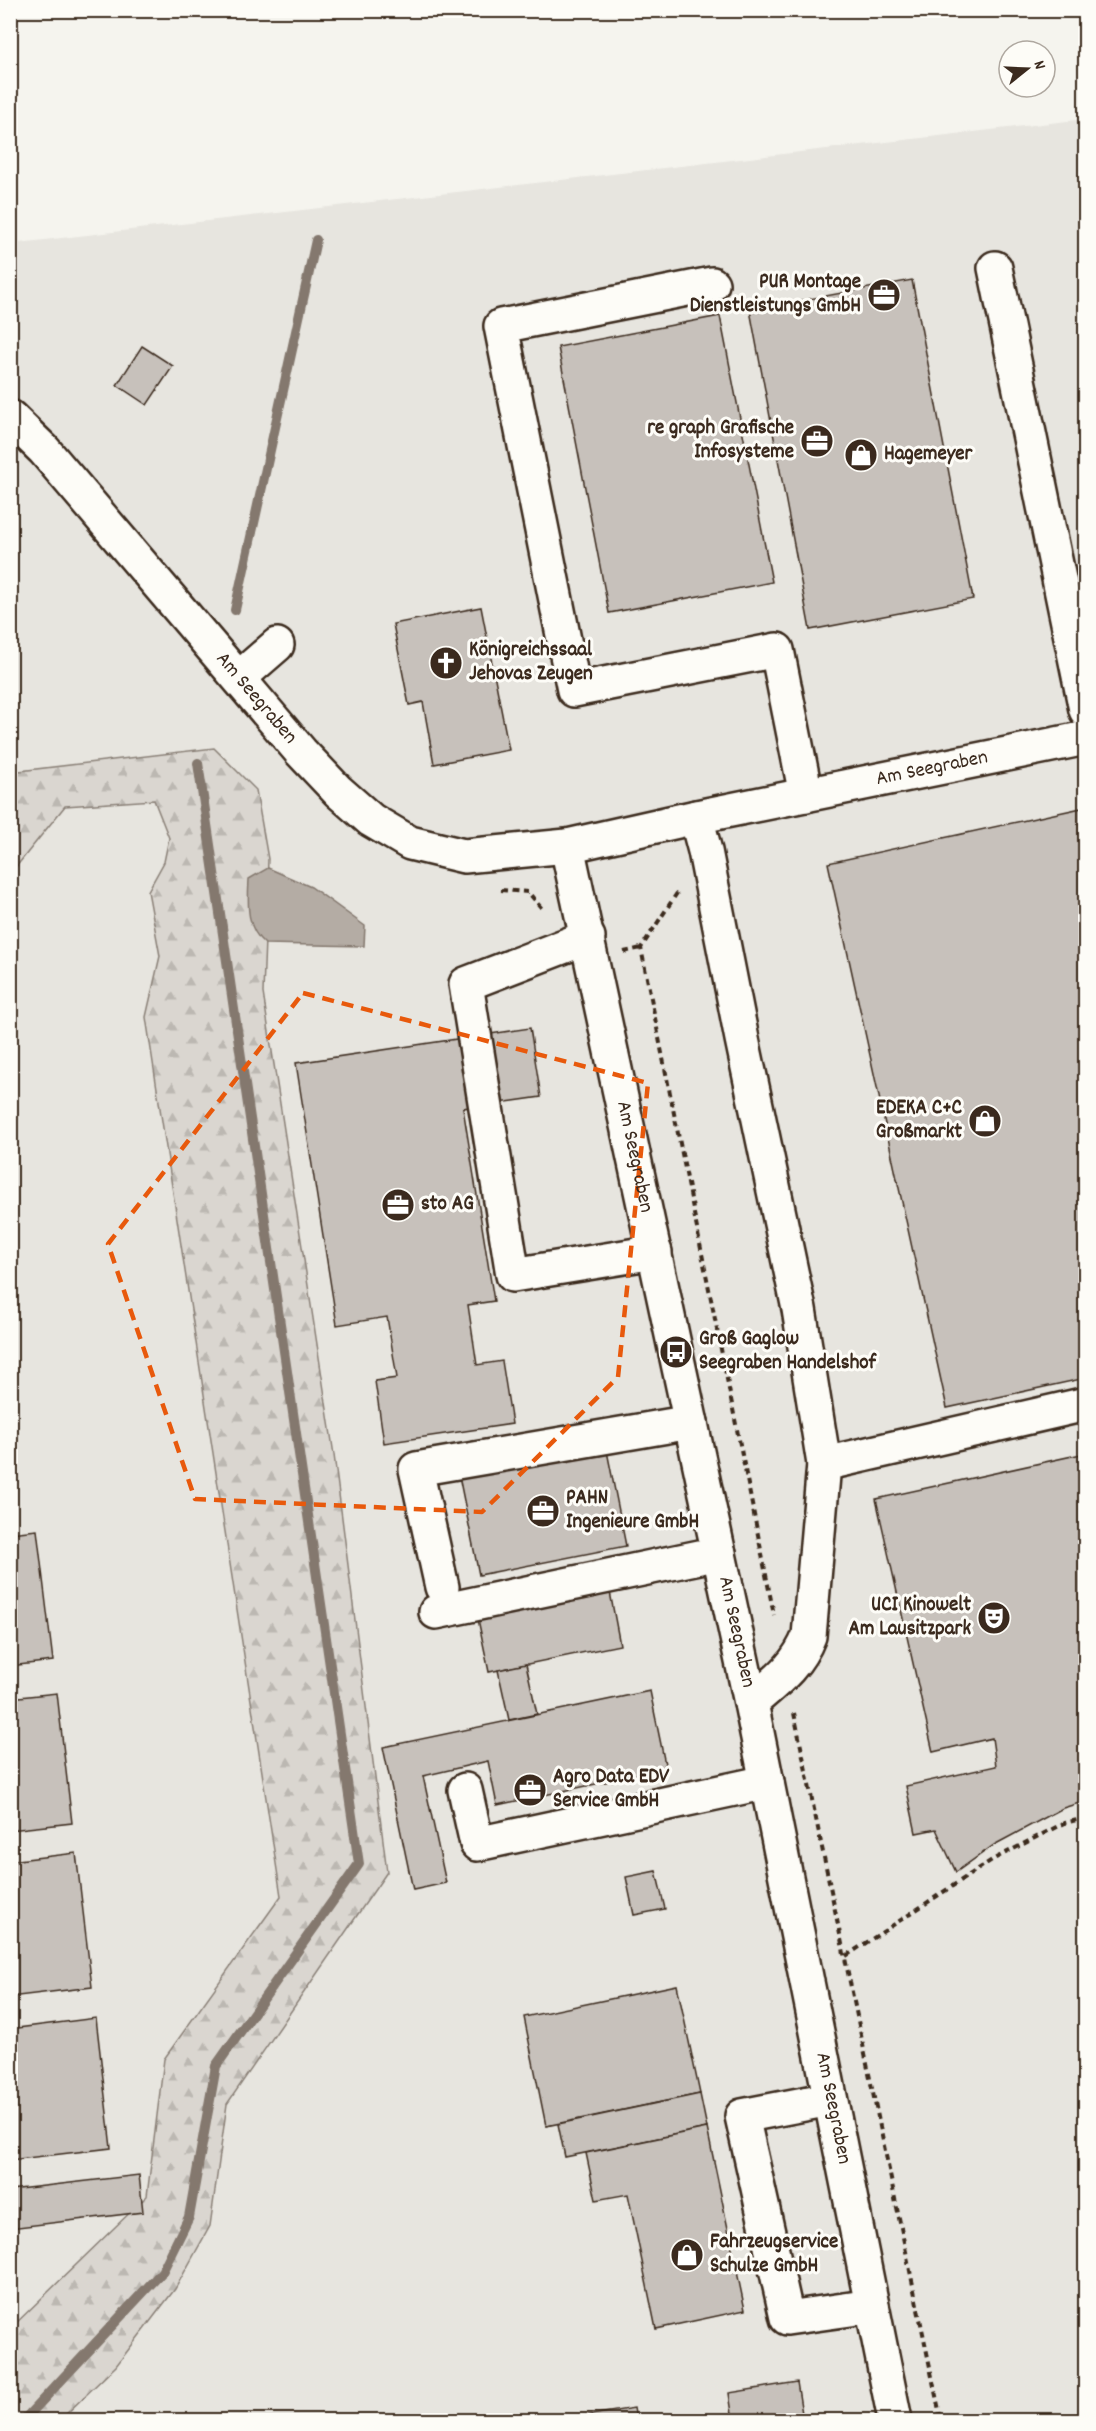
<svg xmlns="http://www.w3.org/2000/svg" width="1096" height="2431" font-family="Dekko,sans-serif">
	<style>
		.built { fill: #e7e5df }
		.forest { fill: url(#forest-firs); stroke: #8a8077; stroke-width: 1.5 }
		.water { fill: #b4aca4; stroke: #84786e; stroke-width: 1.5 }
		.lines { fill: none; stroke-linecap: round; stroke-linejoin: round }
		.stream { stroke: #84786e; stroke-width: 10 }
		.building { fill: #c7c1bb; stroke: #3b2a1e; stroke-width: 1.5 }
		.minor-casing { stroke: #3b2a1e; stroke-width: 38 }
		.path { stroke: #3b2a1e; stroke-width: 4; stroke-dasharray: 6 4.5; stroke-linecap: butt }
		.minor { stroke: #fdfcf7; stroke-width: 33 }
		.marked { fill: none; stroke: #e8590c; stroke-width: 4.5; stroke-dasharray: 12 8; stroke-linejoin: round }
		.labels { text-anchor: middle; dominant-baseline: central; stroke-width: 6; stroke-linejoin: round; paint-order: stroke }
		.poi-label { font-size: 21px; font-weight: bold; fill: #3b2a1e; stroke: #fdfcf7; text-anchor: start }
		.street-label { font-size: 21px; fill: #3b2a1e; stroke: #fdfcf7 }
	</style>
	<defs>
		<pattern id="forest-firs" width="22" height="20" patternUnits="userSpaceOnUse" patternTransform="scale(1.5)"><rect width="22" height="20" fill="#dad6d0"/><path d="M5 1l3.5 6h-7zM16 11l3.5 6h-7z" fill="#bcb8b2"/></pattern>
	</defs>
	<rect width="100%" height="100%" fill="#f5f4ee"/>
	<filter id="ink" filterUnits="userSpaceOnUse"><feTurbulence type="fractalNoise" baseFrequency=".0167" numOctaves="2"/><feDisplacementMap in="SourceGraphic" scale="12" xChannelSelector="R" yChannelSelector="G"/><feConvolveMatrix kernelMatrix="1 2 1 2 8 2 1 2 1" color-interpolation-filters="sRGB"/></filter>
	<g filter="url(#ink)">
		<g class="built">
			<polygon points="1085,119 1085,2420 60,2420 116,2366 175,2289 210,2226 227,2104 387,1872 334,1455 263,993 268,859 214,748 11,772 10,244"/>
			<polygon points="154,800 169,838 164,862 148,891 160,956 146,1017 281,1896 164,2059 147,2195 11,2328 11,873 65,806"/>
		</g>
		<polygon class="forest" points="214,748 256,790 268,859 263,993 334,1455 387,1872 227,2104 210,2226 175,2289 116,2366 60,2420 11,2420 11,2328 147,2196 164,2059 281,1896 146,1017 160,956 148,891 164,862 169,838 154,800 65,806 11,873 11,772"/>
		<path class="water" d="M268,868L311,887L365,926L364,946L265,944C245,927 248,903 249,879Z"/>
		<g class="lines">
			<g class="stream">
				<polyline points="235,610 316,240"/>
				<polyline points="24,2420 162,2272 189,2217 216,2066 359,1864 198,763"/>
			</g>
		</g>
		<g class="building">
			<polygon points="1086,249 1086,280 1080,250"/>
			<polygon points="912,280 973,599 810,630 750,310"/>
			<polygon points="720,316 772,582 609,613 558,347"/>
			<polygon points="142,346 173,366 147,405 117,385"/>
			<polygon points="481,607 509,750 434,764 423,702 409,705 393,624"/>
			<polygon points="1086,807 1086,1378 947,1408 828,863"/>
			<polygon points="530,1028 541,1097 463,1108 494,1301 468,1305 477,1365 502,1361 512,1424 384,1443 375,1381 397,1378 387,1317 337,1325 296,1063"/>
			<polygon points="606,1446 626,1546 479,1575 459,1476"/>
			<polygon points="1086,1453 1086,1801 1063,1808 994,1845 956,1872 936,1829 916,1833 906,1786 996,1766 992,1738 933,1752 876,1499"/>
			<polygon points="37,1530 53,1661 10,1666 10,1533"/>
			<polygon points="610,1592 620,1645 489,1672 478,1619"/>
			<polygon points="526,1664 537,1714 509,1720 498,1670"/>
			<polygon points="650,1691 666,1769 497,1805 488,1761 423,1776 446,1883 413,1890 383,1747"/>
			<polygon points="57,1693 72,1823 10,1830 10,1698"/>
			<polygon points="76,1853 92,1987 10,1997 10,1861"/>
			<polygon points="656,1871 665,1909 634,1915 626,1877"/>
			<polygon points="677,1985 700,2094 546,2126 524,2017"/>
			<polygon points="96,2018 111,2148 10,2160 10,2029"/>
			<polygon points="700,2094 707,2128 565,2157 558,2124"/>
			<polygon points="707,2128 745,2310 656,2329 628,2194 596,2200 586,2153"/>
			<polygon points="139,2175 143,2212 10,2228 10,2190"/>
			<polygon points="797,2382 803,2420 733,2420 729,2393"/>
			<polygon points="634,2408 636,2420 567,2420 566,2419"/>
		</g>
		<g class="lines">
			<defs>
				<g id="minor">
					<polyline points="995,268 1086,710"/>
					<polyline points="712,284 501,326 574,690 777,650 806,795"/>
					<path id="s1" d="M10,417L44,450L301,752L338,791L371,820L410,843L464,856L567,846L696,817L1086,738"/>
					<polyline points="239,678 277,645"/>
					<polyline points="696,817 705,851 742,1039 799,1309 824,1464"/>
					<path id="s2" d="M567,846L751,1703L895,2420"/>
					<polyline points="588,937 466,984 513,1275 655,1252"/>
					<polyline points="442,1587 416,1469 691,1422"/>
					<polyline points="436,1612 719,1553"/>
					<path d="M751,1703C775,1682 797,1667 809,1636L824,1464L1086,1404"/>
					<polyline points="465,1790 477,1844 767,1782"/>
					<polyline points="830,2099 742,2116 787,2318 872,2306"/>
				</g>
			</defs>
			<use href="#minor" class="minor-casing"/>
			<g class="path">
				<polyline points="501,890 528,892 544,911"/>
				<polyline points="677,893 641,948 774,1615"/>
				<polyline points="624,952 641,948"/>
				<polyline points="794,1713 941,2420"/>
				<polyline points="846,1956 992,1860 1064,1823 1086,1818"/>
			</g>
			<use href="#minor" class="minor"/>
		</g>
	</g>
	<path class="marked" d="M303,993L648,1083L618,1377L482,1512L195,1499L108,1244Z"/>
	<defs>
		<symbol id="office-disc" viewBox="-11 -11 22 22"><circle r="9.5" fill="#3b2a1e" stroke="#fdfcf7"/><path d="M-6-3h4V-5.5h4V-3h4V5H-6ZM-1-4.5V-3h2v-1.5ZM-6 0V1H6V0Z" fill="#fff"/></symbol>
		<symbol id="shop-disc" viewBox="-11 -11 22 22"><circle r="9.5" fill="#3b2a1e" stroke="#fdfcf7"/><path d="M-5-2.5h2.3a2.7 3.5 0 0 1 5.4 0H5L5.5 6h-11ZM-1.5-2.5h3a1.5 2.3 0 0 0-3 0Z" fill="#fff"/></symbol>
		<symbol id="church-disc" viewBox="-11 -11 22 22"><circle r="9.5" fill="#3b2a1e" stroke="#fdfcf7"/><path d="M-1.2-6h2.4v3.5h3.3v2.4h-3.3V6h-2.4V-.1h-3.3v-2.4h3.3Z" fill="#fff"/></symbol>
		<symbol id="bus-disc" viewBox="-11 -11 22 22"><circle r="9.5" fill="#3b2a1e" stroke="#fdfcf7"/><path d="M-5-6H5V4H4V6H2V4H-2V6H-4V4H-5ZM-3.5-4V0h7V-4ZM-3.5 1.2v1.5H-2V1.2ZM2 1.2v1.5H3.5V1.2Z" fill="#fff"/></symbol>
		<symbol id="theatre-disc" viewBox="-11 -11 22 22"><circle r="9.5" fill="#3b2a1e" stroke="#fdfcf7"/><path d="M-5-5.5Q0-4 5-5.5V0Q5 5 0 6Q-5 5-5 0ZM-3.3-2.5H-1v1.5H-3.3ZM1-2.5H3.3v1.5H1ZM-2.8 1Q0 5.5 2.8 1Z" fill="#fff"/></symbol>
	</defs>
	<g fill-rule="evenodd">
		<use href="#office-disc" x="865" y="276" width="38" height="38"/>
		<use href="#office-disc" x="798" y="422" width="38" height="38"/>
		<use href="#shop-disc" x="842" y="436" width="38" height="38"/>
		<use href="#church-disc" x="427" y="644" width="38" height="38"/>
		<use href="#shop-disc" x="966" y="1102" width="38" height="38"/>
		<use href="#office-disc" x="379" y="1186" width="38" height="38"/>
		<use href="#bus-disc" x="657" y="1333" width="38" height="38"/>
		<use href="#office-disc" x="524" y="1492" width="38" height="38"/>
		<use href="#theatre-disc" x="975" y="1599" width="38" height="38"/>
		<use href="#office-disc" x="511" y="1771" width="38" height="38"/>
		<use href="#shop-disc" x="668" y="2236" width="38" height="38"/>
	</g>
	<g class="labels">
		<g class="poi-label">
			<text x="861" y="283" text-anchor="end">PUR Montage<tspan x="861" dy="24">Dienstleistungs GmbH</tspan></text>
			<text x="794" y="429" text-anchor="end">re graph Grafische<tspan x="794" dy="24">Infosysteme</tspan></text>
			<text x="884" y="455">Hagemeyer</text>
			<text x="469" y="651">Königreichssaal<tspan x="469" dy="24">Jehovas Zeugen</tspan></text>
			<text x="962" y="1109" text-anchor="end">EDEKA C+C<tspan x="962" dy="24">Großmarkt</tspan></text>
			<text x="421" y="1205">sto AG</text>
			<text x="699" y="1340">Groß Gaglow<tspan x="699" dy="24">Seegraben Handelshof</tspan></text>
			<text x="566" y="1499">PAHN<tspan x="566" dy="24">Ingenieure GmbH</tspan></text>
			<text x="971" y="1606" text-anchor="end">UCI Kinowelt<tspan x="971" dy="24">Am Lausitzpark</tspan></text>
			<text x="553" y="1778">Agro Data EDV<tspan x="553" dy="24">Service GmbH</tspan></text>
			<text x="710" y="2243">Fahrzeugservice<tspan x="710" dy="24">Schulze GmbH</tspan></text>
		</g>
		<g class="street-label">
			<text stroke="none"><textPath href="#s1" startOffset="374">Am Seegraben</textPath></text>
			<text stroke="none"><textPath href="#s1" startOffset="1119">Am Seegraben</textPath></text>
			<text stroke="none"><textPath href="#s2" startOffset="318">Am Seegraben</textPath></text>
			<text stroke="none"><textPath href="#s2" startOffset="804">Am Seegraben</textPath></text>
			<text stroke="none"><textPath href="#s2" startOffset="1290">Am Seegraben</textPath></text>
		</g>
	</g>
	<rect width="1096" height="2431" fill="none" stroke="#fdfcf7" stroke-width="36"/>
	<rect x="18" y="18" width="1060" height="2395" fill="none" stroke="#3b2a1e" stroke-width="2" filter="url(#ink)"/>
	<g transform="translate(1027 69) rotate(72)"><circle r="28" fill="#fdfcf7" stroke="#afa8a0" stroke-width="1.5"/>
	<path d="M0-4.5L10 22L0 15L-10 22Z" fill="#3b2a1e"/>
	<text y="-9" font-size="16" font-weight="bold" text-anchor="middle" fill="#3b2a1e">N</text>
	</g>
</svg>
